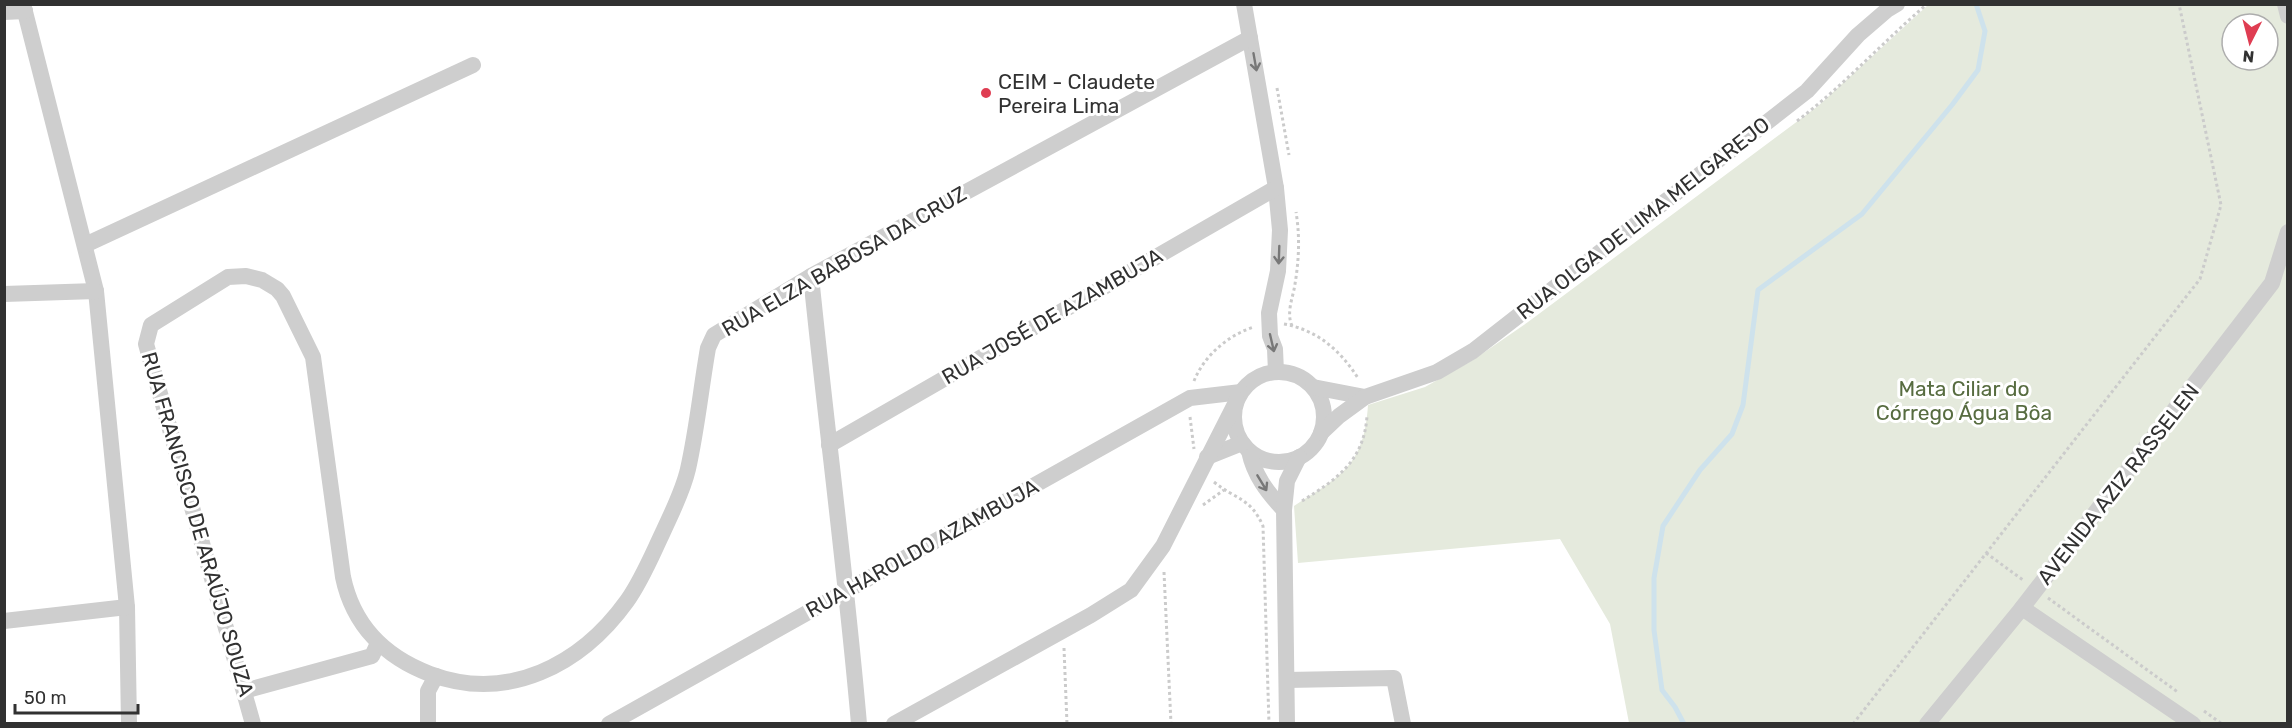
<svg xmlns="http://www.w3.org/2000/svg" width="2292" height="728" font-family="Rubik,sans-serif">
	<style>
		.park { fill: #e5eadd; fill-rule: evenodd }
		.lines { fill: none; stroke-linecap: round; stroke-linejoin: round }
		.stream { stroke: #cee2ec; stroke-width: 5 }
		.path { stroke: #cbcbcb; stroke-width: 3; stroke-dasharray: 3 3; stroke-linecap: butt }
		.minor { stroke: #cecece; stroke-width: 16 }
		.oneway { stroke: #787878 }
		.poi-dot { fill: #df3d52; stroke: #fff; stroke-width: 2 }
		.labels { text-anchor: middle; dominant-baseline: central; stroke-width: 6; stroke-linejoin: round; paint-order: stroke }
		.poi-label { font-size: 21px; fill: #313131; stroke: #fff; text-anchor: start }
		.street-label { font-size: 21px; fill: #313131; stroke: #fff }
		.park-label { font-size: 21px; fill: #576c40; stroke: #fff }
	</style>
	<rect width="100%" height="100%" fill="#fff"/>
	<path class="park" d="M1928,5H2287V723H1629L1610,624L1560,539L1298,563L1294,506C1341,476 1364,466 1368,405L1425,387L1473,360L1528,322L1818,106ZM2232,24H2268V60H2232Z"/>
	<g class="lines">
		<polyline class="stream" points="1684,724 1675,707 1662,690 1654,630 1654,578 1663,526 1700,470 1732,434 1743,405 1758,290 1862,214 1952,105 1978,70 1985,31 1976,4"/>
		<g class="path">
			<polyline points="1277,88 1289,155"/>
			<path d="M1797,121C1843,86 1883,42 1927,4"/>
			<path d="M1284,324C1317,330 1340,350 1358,378"/>
			<path d="M1292,326C1286,312 1293,298 1295,284C1299,260 1300,236 1296,212"/>
			<path d="M1194,381C1204,356 1228,335 1254,327"/>
			<polyline points="1190,417 1194,449"/>
			<path d="M1214,482C1236,500 1250,497 1263,526L1269,724"/>
			<path d="M1302,501C1337,479 1364,461 1367,416"/>
			<polyline points="1203,505 1224,490"/>
			<polyline points="1986,553 2023,580"/>
			<polyline points="1164,572 1171,724"/>
			<polyline points="2048,598 2179,693"/>
			<polyline points="1064,648 1067,724"/>
			<polyline points="2204,711 2222,724"/>
			<polyline points="1853,724 2200,279 2221,205 2179,4"/>
		</g>
		<g class="minor">
			<polyline points="23,4 96,291 127,607 129,724"/>
			<polyline points="1244,4 1276,188 1280,230 1278,271 1269,313 1270,336 1275,349 1276,372"/>
			<polyline points="2285,4 2288,16"/>
			<polyline points="4,12 25,11"/>
			<polyline points="85,245 473,65"/>
			<path d="M811,276C826,425 846,574 859,724"/>
			<polyline points="4,294 96,291"/>
			<circle cx="1279" cy="417" r="45"/>
			<polyline points="1313,387 1365,397"/>
			<polyline points="1321,433 1339,416 1365,397 1437,372 1473,351 1807,91 1858,35 1887,10 1897,4"/>
			<polyline points="829,445 1276,188"/>
			<path d="M1249,451C1254,475 1267,492 1284,510"/>
			<polyline points="1207,457 1242,443"/>
			<polyline points="2022,608 2193,724"/>
			<polyline points="4,621 127,607"/>
			<polyline points="1287,680 1394,678 1403,724"/>
			<polyline points="244,691 372,656 378,643"/>
			<path d="M253,724L146,344L151,325L228,277L246,276L262,280L277,289L283,296L313,357L343,577C353,625 385,657 430,674C508,703 581,665 627,601C642,580 652,555 663,532C672,512 683,491 688,469C697,429 701,388 708,348L714,335L811,276L1250,38"/>
			<polyline points="428,724 428,691 436,676"/>
			<polyline points="609,724 1190,398 1241,392"/>
			<polyline points="894,724 1091,615 1131,590 1163,546 1237,400"/>
			<polyline points="1287,724 1284,510 1287,481 1299,457"/>
			<polyline points="1927,724 2022,608 2272,283 2288,232"/>
		</g>
	</g>
	<defs><path id="oneway-shaft" d="M-6 0H5M1.5-3L5.5 0L1.5 3" fill="none" stroke-width="1.6" stroke-linecap="round" stroke-linejoin="round" transform="scale(1.5)"/></defs>
	<g class="oneway">
		<use href="#oneway-shaft" transform="translate(1255 62) rotate(80)"/>
		<use href="#oneway-shaft" transform="translate(1279 255) rotate(92)"/>
		<use href="#oneway-shaft" transform="translate(1272 343) rotate(77)"/>
		<use href="#oneway-shaft" transform="translate(1262 483) rotate(59)"/>
	</g>
	<circle class="poi-dot" cx="986" cy="93" r="6"/>
	<g class="labels">
		<g class="poi-label">
			<text x="998" y="81">CEIM - Claudete<tspan x="998" dy="24">Pereira Lima</tspan></text>
		</g>
		<g class="street-label">
			<text transform="translate(1643 218) rotate(-38)">RUA OLGA DE LIMA MELGAREJO</text>
			<text transform="translate(844 261) rotate(-30)">RUA ELZA BABOSA DA CRUZ</text>
			<text transform="translate(1052 316) rotate(-30)">RUA JOSÉ DE AZAMBUJA</text>
			<text transform="translate(2118 484) rotate(-52)">AVENIDA AZIZ RASSELEN</text>
			<text transform="translate(198 524) rotate(74)">RUA FRANCISCO DE ARAÚJO SOUZA</text>
			<text transform="translate(922 548) rotate(-29)">RUA HAROLDO AZAMBUJA</text>
		</g>
		<g class="park-label">
			<text x="1964" y="388">Mata Ciliar do<tspan x="1964" dy="24">Córrego Água Bôa</tspan></text>
		</g>
	</g>
	<rect width="2292" height="728" fill="none" stroke="#313131" stroke-width="12"/>
	<g transform="translate(2250 42) rotate(186)"><circle r="28" fill="#ffffff" stroke="#adadad" stroke-width="1.5"/>
	<path d="M0-4.5L10 22L0 15L-10 22Z" fill="#df3d52"/>
	<text y="-9" font-size="16" font-weight="bold" text-anchor="middle" fill="#313131">N</text>
	</g>
	<path d="M15 704v9h123v-9" fill="none" stroke="#313131" stroke-width="3"/>
	<text x="24" y="704" font-size="18" fill="#313131" stroke="#ffffff" stroke-width="4.5" paint-order="stroke">50 m</text>
</svg>
